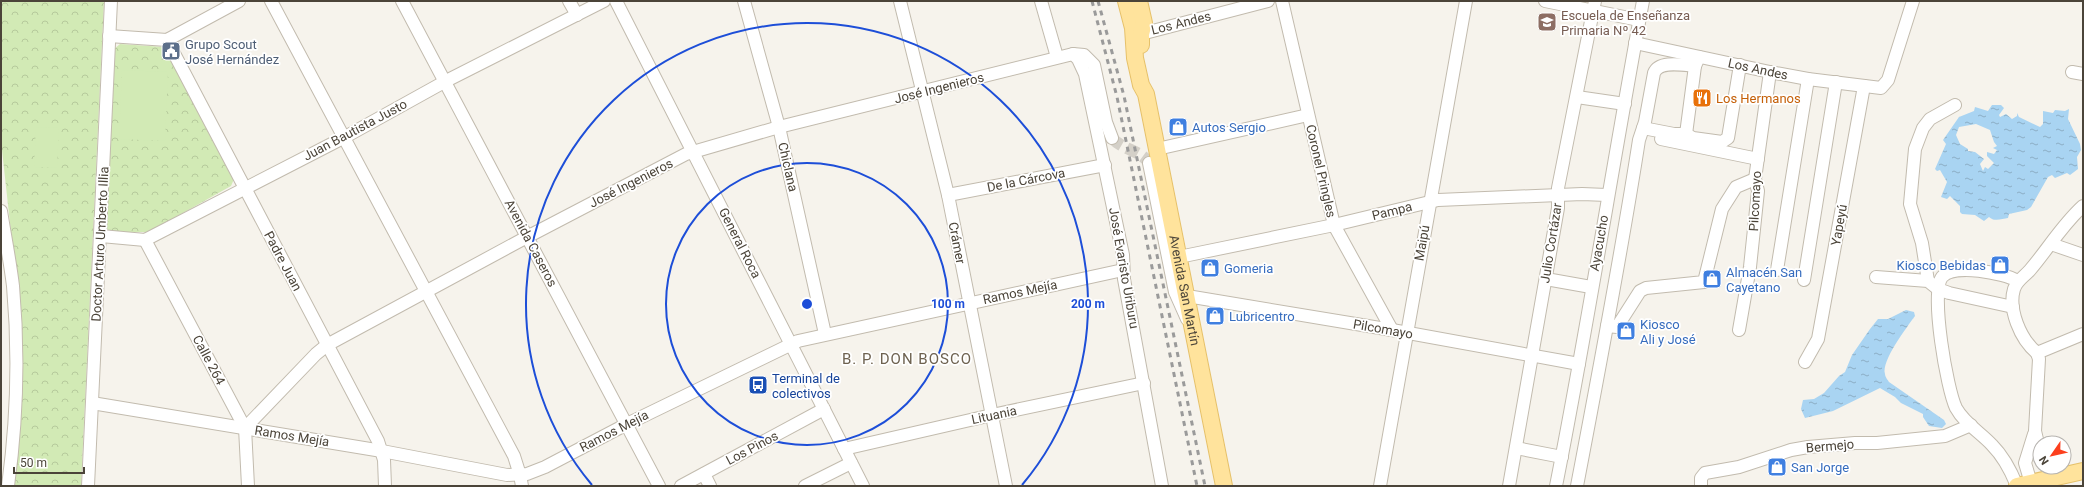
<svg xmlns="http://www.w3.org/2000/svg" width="2084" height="487" font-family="Roboto,sans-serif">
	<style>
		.park { fill: url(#park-crowns) }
		.pitch { fill: #d2eab5 }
		.water { fill: url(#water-ripples); fill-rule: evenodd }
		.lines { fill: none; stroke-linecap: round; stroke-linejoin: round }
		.minor-tunnel { stroke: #d4d0c8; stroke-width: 12; stroke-dasharray: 12 6; stroke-linecap: butt }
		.minor-casing { stroke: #c2bbae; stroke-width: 14 }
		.major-casing { stroke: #e6c16a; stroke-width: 18 }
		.minor { stroke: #fff; stroke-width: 12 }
		.major { stroke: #ffe39c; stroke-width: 16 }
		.rail { stroke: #9a9a9a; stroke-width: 3; stroke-dasharray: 5 5; stroke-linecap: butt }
		.ring { fill: none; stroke: #1d4ed8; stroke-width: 2 }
		.labels { text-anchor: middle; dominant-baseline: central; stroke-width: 3.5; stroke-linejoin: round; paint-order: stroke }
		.education-label { font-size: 13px; fill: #785e54; stroke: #fff; text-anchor: start }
		.street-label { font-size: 13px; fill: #4b4439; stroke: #fff }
		.service-label { font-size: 13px; fill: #4e5e75; stroke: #fff; text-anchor: start }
		.food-label { font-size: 13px; fill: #c56008; stroke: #fff; text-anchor: start }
		.shop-label { font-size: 13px; fill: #366cbe; stroke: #fff; text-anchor: start }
		.transit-label { font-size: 13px; fill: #164399; stroke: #fff; text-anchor: start }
		.quarter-label { font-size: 15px; letter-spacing: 1px; fill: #6e6250; stroke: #fff }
		.centre { fill: #1d4ed8; stroke: #fff; stroke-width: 2 }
		.ring-label { font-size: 12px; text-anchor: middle; font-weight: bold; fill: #1d4ed8; stroke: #fff; stroke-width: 3.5; stroke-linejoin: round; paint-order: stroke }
	</style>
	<defs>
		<pattern id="park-crowns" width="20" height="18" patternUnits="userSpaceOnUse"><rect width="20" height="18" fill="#d2eab5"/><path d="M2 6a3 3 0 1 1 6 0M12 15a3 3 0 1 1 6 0" fill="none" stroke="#b6ca9c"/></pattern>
		<pattern id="water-ripples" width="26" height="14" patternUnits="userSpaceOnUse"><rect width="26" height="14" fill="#a9d4f2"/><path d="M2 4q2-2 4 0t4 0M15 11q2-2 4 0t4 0" fill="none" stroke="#8caec5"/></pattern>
	</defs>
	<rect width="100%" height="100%" fill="#f6f3ec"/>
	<g class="park">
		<polygon points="1,1 104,1 81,486 13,486 17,287 1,141"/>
		<polygon points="120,44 164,47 234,179 231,186 149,232 110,232 104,225 114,49"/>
	</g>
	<g class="pitch">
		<polygon points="122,70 168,72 165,141 119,139"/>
		<polygon points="36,127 59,128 57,168 34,167"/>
	</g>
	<g class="water">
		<path d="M1992,105H2001L2004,108L1999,115L2000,117L2006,114L2012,119L2017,116V113L2019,117L2040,127L2043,124V111L2053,113L2055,110L2065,111L2069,109L2068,119L2080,144L2081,150L2077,157L2078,169L2070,175L2067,173L2055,178L2052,175L2048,177L2031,207L2027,210L2009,214L2008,218C2002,219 1994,222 1989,217L1984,221L1975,215L1962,214L1960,212V206L1950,196L1947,199L1941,197L1947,182L1940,170L1937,171L1935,169L1946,144L1943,140L1959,117L1974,111L1975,107L1988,111ZM1976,124L1990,130L1994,142L1997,146L1993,148L1997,150L1994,154L1987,152V156L1994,163L1988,169L1985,167L1983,171L1980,164L1984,159L1975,152L1968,151V149L1960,144L1956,135L1959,127Z"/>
		<path d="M1906,310L1914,312L1915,316C1907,327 1881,361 1885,374C1885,377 1888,380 1889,382L1944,420L1946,424L1942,428L1929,426L1923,417V414L1901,403L1895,397L1880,388L1833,411L1805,418L1801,409L1803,400L1814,399L1824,393L1839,376L1845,372L1852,355L1870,329L1878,319H1888Z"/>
	</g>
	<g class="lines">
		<path class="minor-tunnel" d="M1112,138C1124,151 1141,150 1149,163"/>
		<defs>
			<g id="minor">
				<polyline points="271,1 514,456 520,475 522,486"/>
				<polyline points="402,1 659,486"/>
				<polyline points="569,1 577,15"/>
				<polyline points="616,1 863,486"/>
				<polyline points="744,1 779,127 825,334"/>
				<polyline points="900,1 948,195 1006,486"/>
				<polyline points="1041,1 1057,57"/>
				<polyline points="1282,1 1334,225 1392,330"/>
				<polyline points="1545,1 1639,20"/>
				<polyline points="1141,34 1268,1"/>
				<polyline points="109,36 167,40 239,1"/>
				<polyline points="167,40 378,441 384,460 385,486"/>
				<polyline points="1635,43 1770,72 1808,79 1881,88 1888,80 1913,1"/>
				<polyline points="1073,54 1078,59 1085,74 1123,255 1124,279 1162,486"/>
				<polyline points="2072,72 2083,74"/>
				<polyline points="1577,97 1625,104"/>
				<polyline points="1643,128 1674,134 1686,134 1693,138 1722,142 1728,138 1740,65"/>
				<polyline points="1686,134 1695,66"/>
				<polyline points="1661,139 1758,159"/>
				<polyline points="1157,149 1308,115"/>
				<polyline points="1149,163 1175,292 1187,319"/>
				<polyline points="948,195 1105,165"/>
				<path d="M2083,206C2062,225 2048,249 2030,270C2024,277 2017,280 2014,289C2008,309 2020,339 2037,353L2083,334"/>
				<path d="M1,211C5,236 10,261 13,286C19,353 17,420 8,486"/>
				<polyline points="101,236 145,240 345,137 446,81 604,1"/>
				<polyline points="145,240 245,428 248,486"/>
				<polyline points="2051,244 2083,255"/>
				<polyline points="1179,257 1334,225 1438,200 1582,194 1607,195"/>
				<polyline points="1777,270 1808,79"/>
				<polyline points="1876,277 1928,281 1938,289 1949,293 2013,307"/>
				<polyline points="1546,279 1591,287"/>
				<polyline points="1804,280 1836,82"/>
				<polyline points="1928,281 1922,243 1910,204 1915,149 1923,128 1930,119 1955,105"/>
				<polyline points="1187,296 1392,330 1579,364"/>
				<polyline points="1607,326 1617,327 1640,291 1646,288 1704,282 1722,209 1736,187 1755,179"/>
				<polyline points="1739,330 1750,267 1758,191 1755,179 1770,72"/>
				<polyline points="2037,353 2039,359 2035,431 2040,452"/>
				<polyline points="1805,362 1818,339 1864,86"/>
				<polyline points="92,403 382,451 507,475 527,474 545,467 627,424 798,341 1123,270"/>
				<polyline points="245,428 316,354 327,345 527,237 686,154 779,127 1073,54 1084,55 1094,65 1106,122 1112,138"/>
				<polyline points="1516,448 1562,457"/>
				<polyline points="844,449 992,415 1144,383"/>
				<polyline points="704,474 710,486"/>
				<polyline points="2031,483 2025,463 2034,434"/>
				<polyline points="88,486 111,1"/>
				<polyline points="681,486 824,409"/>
				<polyline points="805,486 851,463"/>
				<polyline points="1380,486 1466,1"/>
				<polyline points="1509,486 1558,208 1558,188 1595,1"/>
				<path d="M1556,486C1588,325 1613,162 1643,1"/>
				<path d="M1577,486C1599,371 1621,256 1639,140L1645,122L1654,73C1659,60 1683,65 1695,66L1699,57"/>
				<polyline points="1701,486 1701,478 1705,473 1739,467 1791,450 1808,447 1855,443 1877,443 1945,436 1971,425"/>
				<path d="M2017,486C2011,471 2004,457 1992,445C1981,433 1964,423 1956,408C1947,390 1930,292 1942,277C1954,263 2003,273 2018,281"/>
			</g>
			<g id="major">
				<path id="s1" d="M1126,1L1133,28L1135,58L1141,85L1146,94L1224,486"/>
				<polyline points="1139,1 1144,23 1141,34 1141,45"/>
				<polyline points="2017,486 2083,471"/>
			</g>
		</defs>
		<use href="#minor" class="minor-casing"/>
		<use href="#major" class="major-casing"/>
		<use href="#minor" class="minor"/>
		<use href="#major" class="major"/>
		<g class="rail">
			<polyline points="1092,1 1117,97 1197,486"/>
			<polyline points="1098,1 1124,96 1205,486"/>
		</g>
	</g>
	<g class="ring">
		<circle cx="807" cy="304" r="141"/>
		<path d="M592 485A281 281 0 1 1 1022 485"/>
	</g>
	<defs>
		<symbol id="school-square" viewBox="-11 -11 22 22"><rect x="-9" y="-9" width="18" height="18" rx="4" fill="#8d6e63" stroke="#fff"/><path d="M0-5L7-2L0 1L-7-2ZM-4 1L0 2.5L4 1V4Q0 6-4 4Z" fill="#fff"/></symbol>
		<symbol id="civic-square" viewBox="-11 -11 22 22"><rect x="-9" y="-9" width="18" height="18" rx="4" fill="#5c6f8a" stroke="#fff"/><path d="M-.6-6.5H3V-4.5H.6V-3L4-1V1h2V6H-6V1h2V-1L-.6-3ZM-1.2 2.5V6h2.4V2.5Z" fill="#fff"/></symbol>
		<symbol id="restaurant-square" viewBox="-11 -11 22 22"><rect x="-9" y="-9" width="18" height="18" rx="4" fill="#e8710a" stroke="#fff"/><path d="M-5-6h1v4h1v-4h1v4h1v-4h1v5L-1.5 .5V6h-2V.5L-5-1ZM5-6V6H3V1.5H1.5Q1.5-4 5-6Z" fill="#fff"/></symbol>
		<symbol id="shop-square" viewBox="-11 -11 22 22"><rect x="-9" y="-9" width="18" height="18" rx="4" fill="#3f7fe0" stroke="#fff"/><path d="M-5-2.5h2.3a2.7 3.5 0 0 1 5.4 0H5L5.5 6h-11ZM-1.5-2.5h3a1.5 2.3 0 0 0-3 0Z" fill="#fff"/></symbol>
		<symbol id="bus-square" viewBox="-11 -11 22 22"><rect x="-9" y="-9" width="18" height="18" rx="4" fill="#1a4fb4" stroke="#fff"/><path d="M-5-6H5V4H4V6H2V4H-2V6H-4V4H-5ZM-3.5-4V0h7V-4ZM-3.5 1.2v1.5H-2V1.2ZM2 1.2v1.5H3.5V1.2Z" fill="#fff"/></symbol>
	</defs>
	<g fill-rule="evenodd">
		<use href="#school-square" x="1536" y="11" width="22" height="22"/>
		<use href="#civic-square" x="160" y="40" width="22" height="22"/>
		<use href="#restaurant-square" x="1691" y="87" width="22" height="22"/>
		<use href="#shop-square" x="1167" y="116" width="22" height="22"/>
		<use href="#shop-square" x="1989" y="254" width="22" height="22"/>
		<use href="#shop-square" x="1199" y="257" width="22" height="22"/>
		<use href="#shop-square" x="1701" y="268" width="22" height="22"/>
		<use href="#shop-square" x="1204" y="305" width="22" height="22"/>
		<use href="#shop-square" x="1615" y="320" width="22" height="22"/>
		<use href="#bus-square" x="747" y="374" width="22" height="22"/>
		<use href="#shop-square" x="1766" y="456" width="22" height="22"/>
	</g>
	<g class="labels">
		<g class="education-label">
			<text x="1561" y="15">Escuela de Enseñanza<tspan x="1561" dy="15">Primaria Nº 42</tspan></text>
		</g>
		<g class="street-label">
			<text transform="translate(1181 23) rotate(-14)">Los Andes</text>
			<text transform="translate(1758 69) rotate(12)">Los Andes</text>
			<text transform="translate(939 88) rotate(-14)">José Ingenieros</text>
			<text transform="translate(355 130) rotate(-28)">Juan Bautista Justo</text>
			<text transform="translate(788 167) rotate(77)">Chiclana</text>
			<text transform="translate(1321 171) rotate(77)">Coronel Pringles</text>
			<text transform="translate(1026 180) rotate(-11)">De la Cárcova</text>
			<text transform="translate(631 183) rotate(-27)">José Ingenieros</text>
			<text transform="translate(1755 201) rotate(-87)">Pilcomayo</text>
			<text transform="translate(1392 211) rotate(-14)">Pampa</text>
			<text transform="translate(1839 225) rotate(-80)">Yapeyú</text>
			<text transform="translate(531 243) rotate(62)">Avenida Caseros</text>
			<text transform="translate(740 243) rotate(63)">General Roca</text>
			<text transform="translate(957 243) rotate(79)">Crámer</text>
			<text transform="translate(1422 243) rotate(-80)">Maipú</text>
			<text transform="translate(1551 243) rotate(-81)">Julio Cortázar</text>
			<text transform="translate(1599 243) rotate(-80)">Ayacucho</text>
			<text transform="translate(100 244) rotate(-87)">Doctor Arturo Umberto Illia</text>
			<text transform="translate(283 261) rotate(62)">Padre Juan</text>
			<text transform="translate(1124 268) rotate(80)">José Evaristo Uriburu</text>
			<text stroke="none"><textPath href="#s1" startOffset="296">Avenida San Martín</textPath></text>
			<text transform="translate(1020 292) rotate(-12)">Ramos Mejía</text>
			<text transform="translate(1383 329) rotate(10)">Pilcomayo</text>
			<text transform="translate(209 360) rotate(62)">Calle 264</text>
			<text transform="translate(994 415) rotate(-12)">Lituania</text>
			<text transform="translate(614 431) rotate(-27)">Ramos Mejía</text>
			<text transform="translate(292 436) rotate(9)">Ramos Mejía</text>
			<text transform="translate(1830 446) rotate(-5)">Bermejo</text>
			<text transform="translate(752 448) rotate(-28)">Los Pinos</text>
		</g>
		<g class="service-label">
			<text x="185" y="44">Grupo Scout<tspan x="185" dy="15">José Hernández</tspan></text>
		</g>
		<g class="food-label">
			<text x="1716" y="98">Los Hermanos</text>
		</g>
		<g class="shop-label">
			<text x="1192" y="127">Autos Sergio</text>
			<text x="1986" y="265" text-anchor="end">Kiosco Bebidas</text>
			<text x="1224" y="268">Gomeria</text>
			<text x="1726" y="272">Almacén San<tspan x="1726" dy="15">Cayetano</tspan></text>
			<text x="1229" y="316">Lubricentro</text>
			<text x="1640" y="324">Kiosco<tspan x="1640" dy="15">Ali y José</tspan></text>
			<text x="1791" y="467">San Jorge</text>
		</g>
		<g class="transit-label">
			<text x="772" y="378">Terminal de<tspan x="772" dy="15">colectivos</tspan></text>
		</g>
		<g class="quarter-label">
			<text x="907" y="359">B. P. DON BOSCO</text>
		</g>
	</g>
	<circle cx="807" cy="304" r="6" class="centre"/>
	<g class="ring-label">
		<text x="948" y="308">100 m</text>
		<text x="1088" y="308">200 m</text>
	</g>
	<rect width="2084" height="487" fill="none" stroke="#4b4439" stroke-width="4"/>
	<g transform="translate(2052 455) rotate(236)"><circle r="19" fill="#ffffff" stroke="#b7b4b0"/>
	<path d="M0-3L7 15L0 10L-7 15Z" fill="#fc3f1d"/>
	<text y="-6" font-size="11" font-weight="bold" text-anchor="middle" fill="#4b4439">N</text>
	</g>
	<path d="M14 467v6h70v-6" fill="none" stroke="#4b4439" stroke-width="2"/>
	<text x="20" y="467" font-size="12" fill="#4b4439" stroke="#ffffff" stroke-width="3" paint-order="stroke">50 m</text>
</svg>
